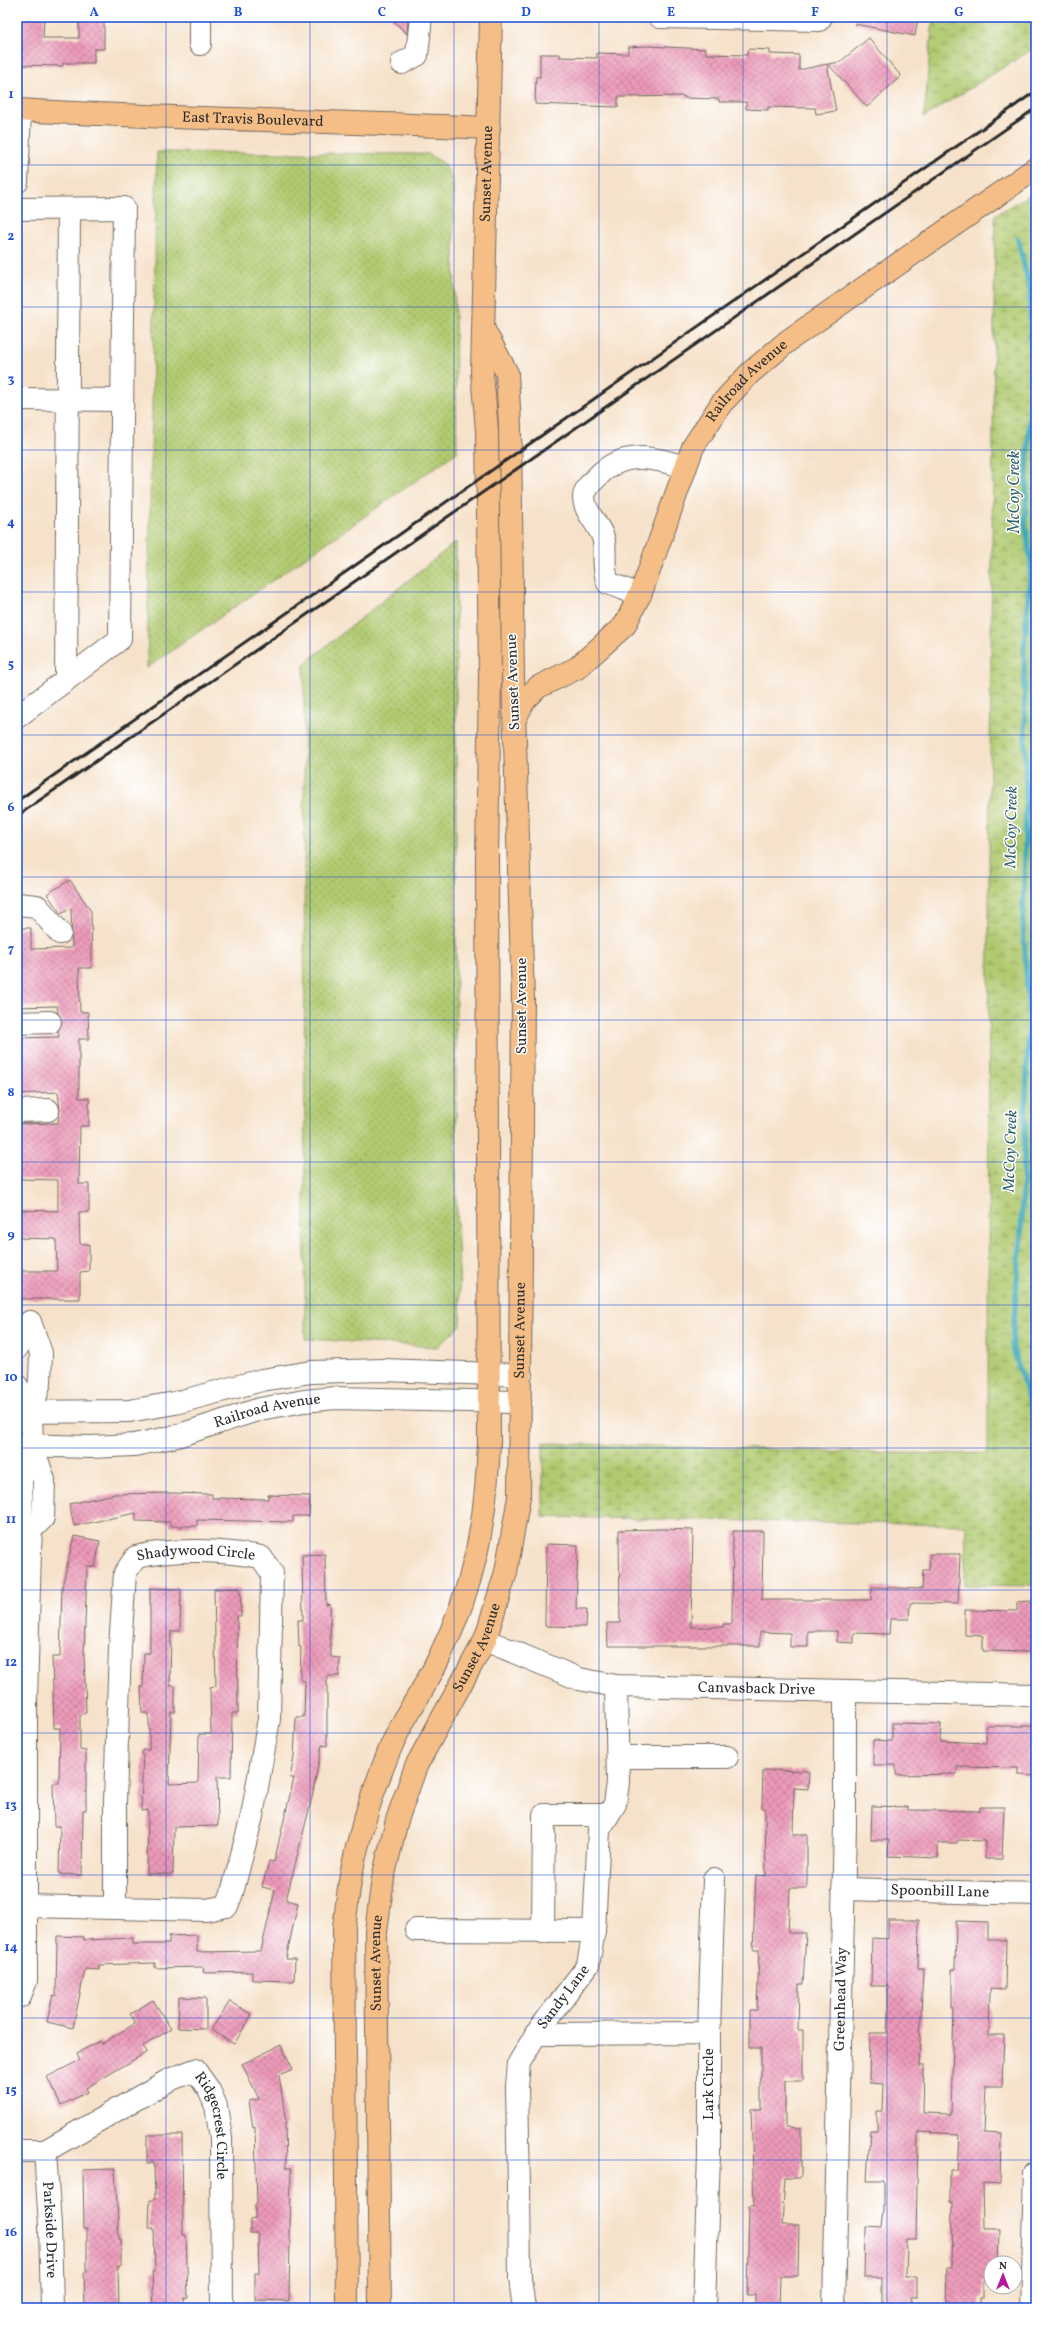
<svg xmlns="http://www.w3.org/2000/svg" width="1053" height="2325" font-family="Vollkorn,serif">
	<style>
		.grass { fill: url(#grass-dots); stroke: #6e7a4e }
		.wetland { fill: url(#wetland-marsh); stroke: #6e7a4e }
		.lines { fill: none; stroke-linecap: round; stroke-linejoin: round }
		.stream { stroke: #3caabb; stroke-width: 5.5 }
		.building { fill: url(#building-cross-hatch) }
		.minor-casing { stroke: #726b63; stroke-width: 24 }
		.major-casing { stroke: #726b63; stroke-width: 24 }
		.minor { stroke: #fff; stroke-width: 22 }
		.major { stroke: #f6be87; stroke-width: 22 }
		.rail { stroke: #2b2b2b; stroke-width: 3 }
		.grid { fill: none; stroke: #1d4ed8; stroke-width: 1; stroke-opacity: 0.55 }
		.labels { text-anchor: middle; dominant-baseline: central; stroke-width: 3; stroke-linejoin: round; paint-order: stroke }
		.street-label { font-size: 15px; fill: #2b2b2b; stroke: #fff }
		.water-label { font-size: 16px; font-style: italic; fill: #33646c; stroke: #fff }
		.neatline { fill: none; stroke: #1d4ed8; stroke-width: 1.5 }
		.grid-label { font-size: 13px; text-anchor: middle; font-weight: bold; fill: #1d4ed8 }
	</style>
	<defs>
		<pattern id="grass-dots" width="8" height="8" patternUnits="userSpaceOnUse"><rect width="8" height="8" fill="#b1ca70"/><path d="M2 2h.1M6 6h.1" fill="none" stroke="#90a45c" stroke-width="1.8" stroke-linecap="round"/></pattern>
		<pattern id="wetland-marsh" width="20" height="14" patternUnits="userSpaceOnUse"><rect width="20" height="14" fill="#b1ca70"/><path d="M1 5h8M5 5V1M11 12h8M15 12V8" fill="none" stroke="#90a45c"/></pattern>
		<pattern id="building-cross-hatch" width="8" height="8" patternUnits="userSpaceOnUse"><rect width="8" height="8" fill="#ed9ab9"/><path d="M0 0l8 8M0 8l8-8" fill="none" stroke="#c07e97"/></pattern>
	</defs>
	<rect width="100%" height="100%" fill="#fff"/>
	<filter id="ink" filterUnits="userSpaceOnUse"><feTurbulence type="fractalNoise" baseFrequency=".025" numOctaves="2"/><feDisplacementMap in="SourceGraphic" scale="8" xChannelSelector="R" yChannelSelector="G"/><feConvolveMatrix kernelMatrix="1 2 1 2 8 2 1 2 1" color-interpolation-filters="sRGB"/></filter>
	<filter id="wash" filterUnits="userSpaceOnUse"><feTurbulence type="fractalNoise" baseFrequency=".012" numOctaves="4" result="noise"/><feDisplacementMap in="SourceGraphic" scale="16" xChannelSelector="R" yChannelSelector="G"/><feGaussianBlur stdDeviation="0.9" result="paint"/><feColorMatrix in="noise" values="0 0 0 0 0 0 0 0 0 0 0 0 0 0 0 0 0 1.4 0 .05"/><feComposite in="paint" operator="in"/></filter>
	<g filter="url(#wash)">
		<rect width="100%" height="100%" fill="#f6e2ca"/>
		<g class="grass">
			<polygon points="157,152 428,154 445,164 453,182 457,452 147,668"/>
			<polygon points="456,542 456,1185 461,1325 437,1347 305,1339 304,664"/>
		</g>
		<g class="wetland">
			<polygon points="933,17 1036,17 1036,47 924,117"/>
			<polygon points="1036,191 1036,1586 965,1585 966,1525 543,1517 543,1443 936,1454 988,1453 989,880 995,215"/>
		</g>
		<g class="lines">
			<polyline class="stream" points="1018,239 1030,290 1031,382 1025,522 1031,564 1024,650 1026,794 1023,921 1029,1019 1021,1234 1012,1345 1029,1401 1036,1413"/>
		</g>
		<g id="blocks">
			<g class="building">
				<polygon points="17,17 44,17 43,38 79,38 79,17 104,17 104,49 94,49 94,63 63,63 63,66 17,65"/>
				<polygon points="390,17 408,17 407,34"/>
				<polygon points="856,17 918,17 915,36 855,24"/>
				<polygon points="869,38 901,76 867,107 828,64 840,62"/>
				<polygon points="647,46 706,49 706,54 747,55 748,49 770,50 770,54 799,55 799,70 827,64 836,111 816,114 815,108 768,107 768,110 746,109 746,102 719,102 719,99 684,98 684,96 618,97 618,107 535,104 536,77 540,77 540,54 560,54 560,57 597,58 597,53 628,54 628,47"/>
				<polygon points="70,880 91,911 92,968 79,968 80,1012 88,1012 89,1039 79,1039 79,1098 89,1098 89,1126 80,1126 79,1184 89,1184 89,1212 79,1212 80,1244 89,1244 89,1271 80,1272 80,1299 17,1299 17,1271 57,1271 56,1239 17,1238 17,1210 58,1211 58,1180 17,1179 17,1124 58,1123 60,1110 58,1092 17,1094 17,1038 59,1037 58,1031 62,1022 58,1013 57,1006 17,1007 17,928 31,928 31,949 72,948 71,908 61,914 47,894"/>
				<polygon points="170,1493 212,1494 212,1498 268,1499 268,1495 310,1496 309,1516 293,1516 293,1522 197,1520 197,1526 170,1526 170,1522 136,1521 136,1513 74,1526 69,1504 115,1494"/>
				<polygon points="661,1529 693,1530 691,1627 723,1627 723,1624 732,1624 733,1531 763,1531 762,1600 871,1600 872,1587 922,1589 923,1570 929,1570 930,1554 960,1554 958,1604 910,1603 909,1619 890,1619 889,1634 854,1633 854,1643 837,1642 837,1631 808,1631 808,1647 790,1647 790,1633 760,1632 760,1646 608,1646 607,1623 620,1623 619,1530"/>
				<polygon points="74,1536 100,1541 95,1567 87,1566 84,1653 86,1713 80,1714 80,1750 86,1751 86,1810 83,1810 82,1875 59,1874 60,1826 54,1826 53,1783 59,1783 60,1728 54,1728 52,1657 60,1657 62,1587"/>
				<polygon points="546,1544 578,1545 576,1609 587,1609 586,1627 545,1626"/>
				<polygon points="325,1554 326,1605 330,1604 331,1657 340,1658 339,1676 327,1676 327,1746 322,1745 311,1802 286,1900 298,1903 286,1959 295,1959 294,1981 252,1980 252,1972 204,1973 203,1967 155,1968 155,1963 99,1965 99,1970 85,1969 73,2028 47,2022 53,1995 56,1996 57,1936 84,1937 84,1940 133,1938 133,1944 169,1944 169,1936 197,1935 197,1952 261,1951 275,1890 262,1887 269,1861 274,1862 294,1778 290,1778 294,1757 296,1717 304,1717 305,1681 300,1680 301,1647 299,1647 298,1620 303,1620 302,1555"/>
				<polygon points="150,1588 181,1589 180,1631 171,1631 170,1686 175,1686 175,1712 171,1712 169,1784 198,1783 199,1734 211,1734 210,1687 216,1686 214,1589 240,1588 241,1616 237,1616 238,1713 232,1713 231,1777 217,1777 218,1826 174,1827 173,1874 147,1874 148,1810 141,1811 143,1750 149,1750 149,1713 142,1713 141,1687 143,1687 144,1653 150,1653"/>
				<polygon points="1031,1601 1031,1611 1036,1611 1035,1652 983,1651 983,1636 965,1635 965,1610 1017,1611 1017,1602"/>
				<polygon points="892,1723 941,1724 940,1741 986,1743 986,1726 1036,1726 1036,1776 1018,1775 1018,1768 957,1767 957,1774 896,1775 896,1765 873,1765 873,1740 892,1741"/>
				<polygon points="763,1770 809,1771 808,1789 794,1788 793,1834 807,1834 807,1888 790,1888 788,1933 806,1933 803,1984 799,1984 798,2030 803,2030 803,2081 785,2081 785,2127 801,2128 801,2178 785,2178 782,2225 799,2225 798,2276 780,2276 779,2308 755,2308 755,2294 747,2294 749,2206 754,2206 751,2109 761,2109 761,2048 750,2048 750,2010 757,2010 759,1950 753,1950 756,1875 766,1876 765,1808 762,1808"/>
				<polygon points="872,1806 908,1807 908,1810 980,1811 980,1807 1004,1807 1002,1859 985,1859 985,1841 958,1840 957,1843 938,1843 938,1858 888,1856 889,1840 871,1840"/>
				<polygon points="888,1920 919,1920 918,1968 923,1968 919,2066 924,2066 923,2113 951,2114 954,2008 952,2008 952,1970 955,1970 956,1921 988,1922 988,1940 1006,1940 1005,1990 990,1989 989,2035 1004,2035 1002,2086 985,2086 983,2132 1001,2133 1000,2184 983,2183 984,2230 999,2230 998,2263 991,2263 991,2281 983,2281 983,2298 980,2298 980,2308 947,2308 948,2268 952,2268 953,2201 950,2201 950,2171 957,2171 959,2134 918,2132 916,2240 907,2240 906,2277 917,2277 917,2297 911,2297 911,2308 882,2308 882,2278 864,2278 865,2227 882,2228 884,2210 884,2181 867,2181 870,2130 877,2130 877,2112 883,2112 884,2084 869,2083 870,2033 887,2033 888,2016 888,1986 871,1986 872,1938 888,1939"/>
				<polygon points="179,1997 206,1998 206,2029 178,2028"/>
				<polygon points="153,2000 171,2029 143,2046 147,2052 86,2088 88,2092 61,2105 47,2077 80,2060 77,2053 100,2041 101,2044 136,2023 130,2014"/>
				<polygon points="230,2001 252,2015 234,2044 211,2030"/>
				<polygon points="281,2045 293,2069 279,2075 286,2123 285,2123 286,2168 291,2168 289,2301 255,2300 255,2273 259,2273 258,2233 250,2233 250,2220 255,2219 255,2204 257,2204 255,2127 253,2128 249,2101 259,2099 242,2064"/>
				<polygon points="147,2135 182,2135 183,2235 186,2235 188,2298 184,2298 184,2308 154,2308 152,2272 155,2272 154,2228 149,2228 150,2200 155,2200 154,2163 147,2163"/>
				<polygon points="115,2169 119,2239 121,2239 121,2266 118,2266 119,2308 85,2308 84,2272 87,2272 87,2229 84,2229 83,2170"/>
			</g>
		</g>
	</g>
	<g filter="url(#ink)">
		<use href="#blocks" fill-opacity="0" stroke="#726b63" stroke-width="1"/>
		<g class="lines">
			<defs>
				<g id="minor">
					<polyline points="200,17 200,44"/>
					<polyline points="660,17 819,20 821,17"/>
					<polyline points="402,63 417,55 421,17"/>
					<polyline points="17,182 20,111"/>
					<polyline points="17,209 124,208 120,639 17,717"/>
					<polyline points="17,399 122,400"/>
					<path d="M640,595L608,583C602,566 606,557 604,541C601,525 584,514 584,497C585,488 592,482 597,477C623,449 654,458 685,467"/>
					<polyline points="66,680 69,209"/>
					<polyline points="17,904 37,906 60,933"/>
					<polyline points="17,1023 50,1022"/>
					<polyline points="17,1111 48,1110"/>
					<polyline points="17,1348 30,1322"/>
					<polyline points="17,1386 31,1413"/>
					<polyline points="17,1412 129,1411 175,1403 262,1380 311,1372 383,1370 521,1375"/>
					<path id="s1" d="M20,1445L91,1447L134,1445L177,1436L260,1409L304,1401L335,1398L520,1402"/>
					<polyline points="31,1530 21,1517 21,1480 32,1445"/>
					<path id="s2" d="M485,1640L579,1679L616,1686L1036,1695"/>
					<polyline points="618,1757 727,1757"/>
					<path id="s3" d="M843,1889L1036,1894"/>
					<path id="s4" d="M27,1906L115,1908V1802L120,1647L125,1573L136,1557C173,1548 224,1550 261,1557L272,1573L269,1719L252,1816L232,1893L227,1906L206,1910L115,1908"/>
					<polyline points="416,1930 594,1931"/>
					<polyline points="543,1932 544,1815 608,1815"/>
					<polyline points="17,1995 20,1996 26,1981 26,1699 30,1550 31,1530 43,1518 44,1480 32,1445 31,1413 40,1382 41,1353 30,1322"/>
					<polyline points="709,2033 714,1879"/>
					<polyline points="536,2034 709,2033 709,2154 704,2308"/>
					<path id="s5" d="M17,2151H45L169,2080L195,2070L209,2090L216,2106L221,2138L222,2308"/>
					<path id="s6" d="M45,2151L50,2225L52,2308"/>
					<path id="s7" d="M524,2308L520,2279L519,2188L517,2087L519,2063L536,2034L588,1965L594,1931L599,1830L615,1804L618,1783L616,1686"/>
					<path id="s8" d="M834,2308L845,1825V1691"/>
					<polyline points="1032,2308 1036,2174"/>
				</g>
				<g id="major">
					<path id="s9" d="M17,110C174,119 331,121 489,128"/>
					<path id="s10" d="M516,717L524,701L538,687L577,668L625,625L642,590L693,447L721,404L750,373L789,340L1036,168"/>
					<path id="s11" d="M347,2308L344,1927C347,1908 348,1889 352,1870C360,1829 374,1788 390,1749C403,1717 425,1689 439,1658C475,1584 486,1524 489,1442L487,858L490,677L487,430L482,372L491,17"/>
					<path id="s12" d="M380,2308L376,1932L383,1878L397,1820L416,1766L485,1640L506,1572L519,1497L523,999L513,677L510,426L507,373L485,332"/>
				</g>
			</defs>
			<use href="#minor" class="minor-casing"/>
			<use href="#major" class="major-casing"/>
			<use href="#minor" class="minor"/>
			<use href="#major" class="major"/>
			<g class="rail">
				<polyline points="17,801 1036,91"/>
				<polyline points="17,816 1036,108"/>
			</g>
		</g>
	</g>
	<path class="grid" d="M166,17V2308M310,17V2308M454,17V2308M599,17V2308M743,17V2308M887,17V2308M17,165H1036M17,307H1036M17,450H1036M17,592H1036M17,735H1036M17,877H1036M17,1020H1036M17,1162H1036M17,1305H1036M17,1448H1036M17,1590H1036M17,1733H1036M17,1875H1036M17,2018H1036M17,2160H1036"/>
	<g class="labels">
		<g class="street-label">
			<text stroke="none"><textPath href="#s9" startOffset="236">East Travis Boulevard</textPath></text>
			<text stroke="none"><textPath href="#s11" startOffset="2161">Sunset Avenue</textPath></text>
			<text stroke="none"><textPath href="#s10" startOffset="422">Railroad Avenue</textPath></text>
			<text transform="translate(514 682) rotate(-92)">Sunset Avenue</text>
			<text transform="translate(522 1006) rotate(-90)">Sunset Avenue</text>
			<text stroke="none"><textPath href="#s12" startOffset="1005">Sunset Avenue</textPath></text>
			<text stroke="none"><textPath href="#s1" startOffset="252">Railroad Avenue</textPath></text>
			<text stroke="none"><textPath href="#s4" startOffset="503">Shadywood Circle</textPath></text>
			<text stroke="none"><textPath href="#s12" startOffset="681">Sunset Avenue</textPath></text>
			<text stroke="none"><textPath href="#s2" startOffset="280">Canvasback Drive</textPath></text>
			<text stroke="none"><textPath href="#s3" startOffset="97">Spoonbill Lane</textPath></text>
			<text stroke="none"><textPath href="#s12" startOffset="345">Sunset Avenue</textPath></text>
			<text stroke="none"><textPath href="#s7" startOffset="325">Sandy Lane</textPath></text>
			<text stroke="none"><textPath href="#s8" startOffset="309">Greenhead Way</textPath></text>
			<text transform="translate(709 2084) rotate(-90)">Lark Circle</text>
			<text stroke="none"><textPath href="#s5" startOffset="259">Ridgecrest Circle</textPath></text>
			<text stroke="none"><textPath href="#s6" startOffset="79">Parkside Drive</textPath></text>
		</g>
		<g class="water-label">
			<text transform="translate(1015 492) rotate(-90)">McCoy Creek</text>
			<text transform="translate(1012 827) rotate(-89)">McCoy Creek</text>
			<text transform="translate(1011 1151) rotate(-88)">McCoy Creek</text>
		</g>
	</g>
	<rect width="1053" height="2325" fill="none" stroke="#fff" stroke-width="44"/>
	<g transform="translate(1003 2275)"><circle r="19" fill="#ffffff" stroke="#aaaaaa"/>
	<path d="M0-3L7 15L0 10L-7 15Z" fill="#b5179e"/>
	<text y="-6" font-size="11" font-weight="bold" text-anchor="middle" fill="#2b2b2b">N</text>
	</g>
	<rect x="22" y="22" width="1009" height="2281" class="neatline"/>
	<g class="grid-label">
		<text x="94" y="16">A</text>
		<text x="238" y="16">B</text>
		<text x="382" y="16">C</text>
		<text x="526" y="16">D</text>
		<text x="671" y="16">E</text>
		<text x="815" y="16">F</text>
		<text x="959" y="16">G</text>
		<text x="11" y="98">1</text>
		<text x="11" y="240">2</text>
		<text x="11" y="383">3</text>
		<text x="11" y="526">4</text>
		<text x="11" y="668">5</text>
		<text x="11" y="811">6</text>
		<text x="11" y="953">7</text>
		<text x="11" y="1096">8</text>
		<text x="11" y="1238">9</text>
		<text x="11" y="1381">10</text>
		<text x="11" y="1523">11</text>
		<text x="11" y="1666">12</text>
		<text x="11" y="1809">13</text>
		<text x="11" y="1951">14</text>
		<text x="11" y="2094">15</text>
		<text x="11" y="2236">16</text>
	</g>
</svg>
